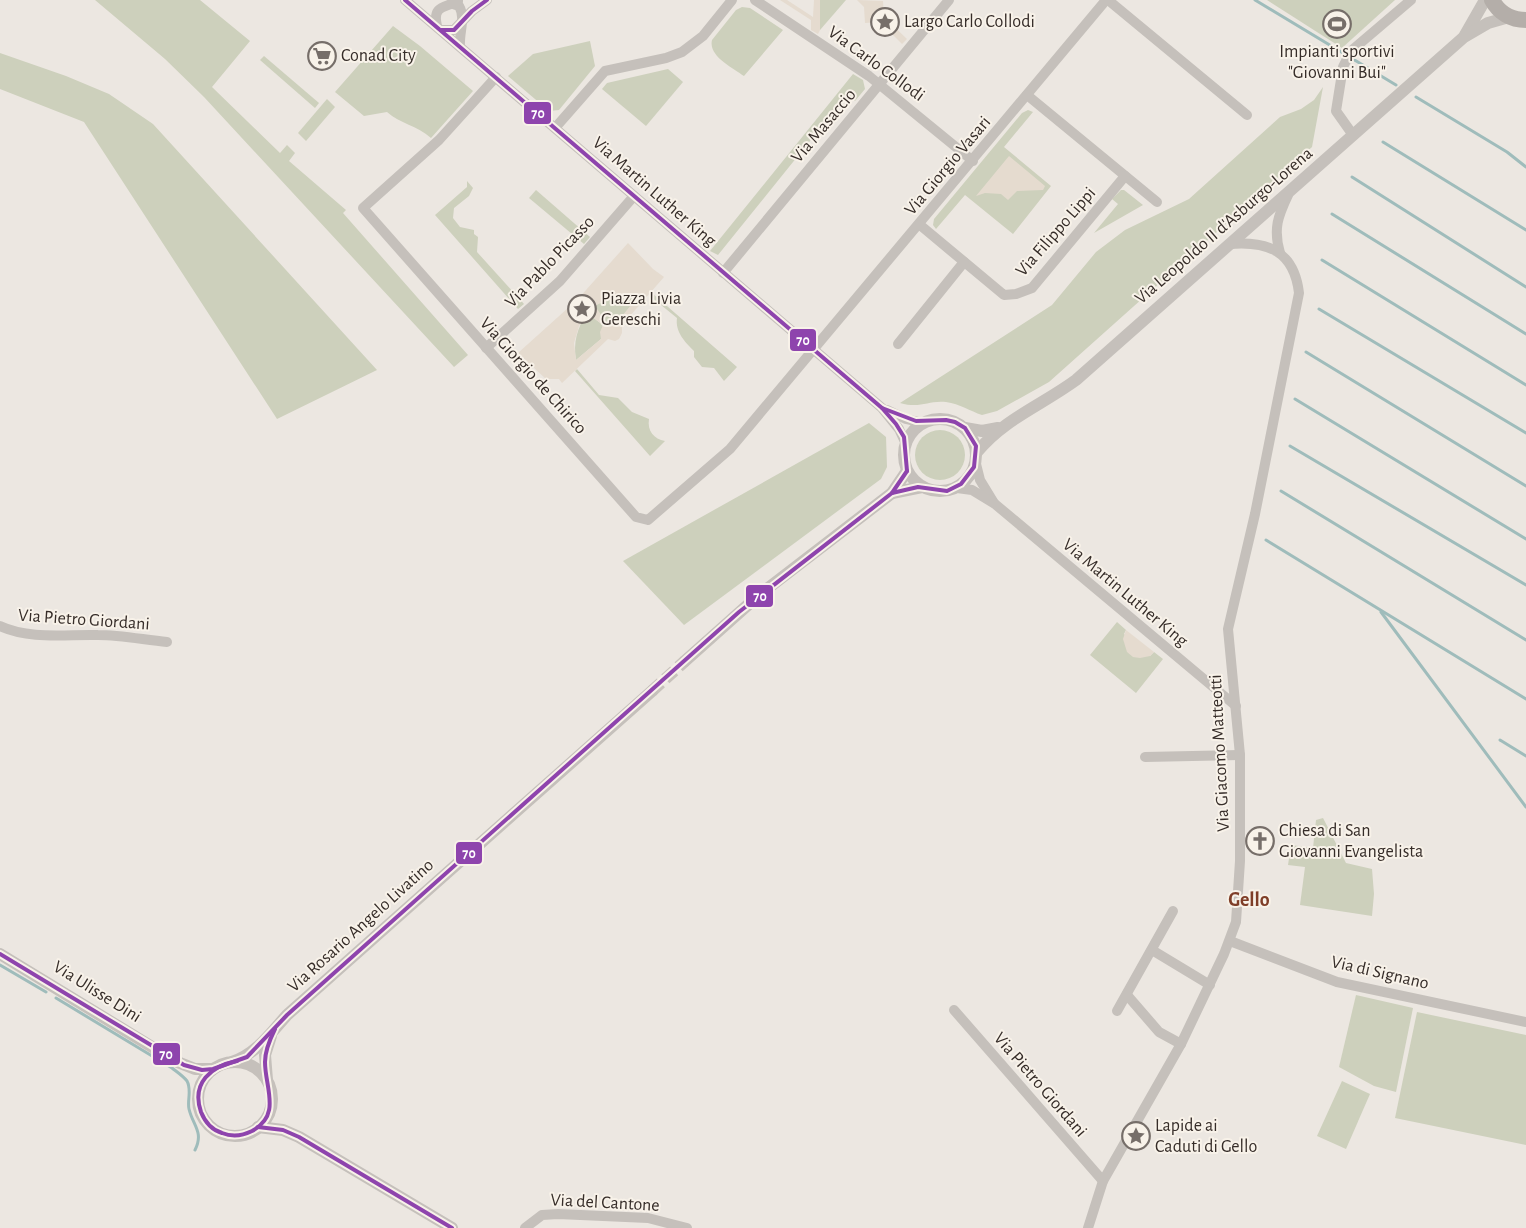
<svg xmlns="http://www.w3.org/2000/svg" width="1526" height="1228" font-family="'Alegreya Sans',sans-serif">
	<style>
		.green { fill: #cdd0bc }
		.plaza { fill: #e5dbcf; fill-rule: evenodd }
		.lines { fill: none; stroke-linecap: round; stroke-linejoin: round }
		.stream { stroke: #9fbcbb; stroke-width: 3 }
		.tertiary-tunnel { stroke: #c8c2bc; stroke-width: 12; stroke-dasharray: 12 6; stroke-linecap: butt }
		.minor { stroke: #c5c0bb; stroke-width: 10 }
		.tertiary { stroke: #c5c0bb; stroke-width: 12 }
		.primary { stroke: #b4aea9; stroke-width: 16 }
		.bus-1-casing { stroke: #f8f2e9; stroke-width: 8 }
		.bus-1 { stroke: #8e44ad; stroke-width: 4 }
		.labels { text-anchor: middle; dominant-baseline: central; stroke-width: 4; stroke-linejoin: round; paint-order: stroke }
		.poi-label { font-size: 18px; fill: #362d29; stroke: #f8f2e9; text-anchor: start }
		.street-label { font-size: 18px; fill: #362d29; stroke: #f8f2e9 }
		.quarter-label { font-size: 20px; font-weight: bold; fill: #7f3e28; stroke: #f8f2e9 }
		.line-badge { stroke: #f8f2e9; stroke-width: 2 }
		.badge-label { font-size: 14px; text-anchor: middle; font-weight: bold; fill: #fff }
	</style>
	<rect width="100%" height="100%" fill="#ece7e1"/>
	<g class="green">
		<polygon points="95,0 200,0 250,41 212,87 280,153 287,145 295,153 289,161 346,210 343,213 468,355 454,367 204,97 165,59"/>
		<polygon points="820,0 846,0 820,30"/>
		<polygon points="1267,0 1395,0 1342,48"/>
		<path d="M742,7L750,8L783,30L744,76C733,68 708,56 712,40L736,10Z"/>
		<path d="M393,26L420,46L473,91L431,138C417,125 400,124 387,112L364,116L335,92Z"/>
		<polygon points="590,41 595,66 559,110 549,111 508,76 533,54"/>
		<polygon points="0,53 66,76 109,94 153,124 377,370 277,419 84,122 0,89"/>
		<polygon points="264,56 319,103 315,108 260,60"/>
		<polygon points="668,69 683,82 646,126 602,89 607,83"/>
		<polygon points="853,74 863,80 865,89 855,101 847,95 718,255 710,251"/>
		<path d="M1323,87L1312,147L1049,382L997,411L982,415C970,411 960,404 946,402C928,400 921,409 900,403L1052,305L1096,252L1125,230L1189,199L1280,117L1301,109L1314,100Z"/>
		<polygon points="327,99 335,107 306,141 298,133"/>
		<polygon points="1028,110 1033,112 1004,147 1051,186 1013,234 965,195 936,229 933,225 934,219 1022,113"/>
		<polygon points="467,181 473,188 469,196 454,208 453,218 460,227 474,230 474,234 478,237 477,252 524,304 518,309 435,215 467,187"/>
		<polygon points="536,190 590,237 584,244 529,198"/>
		<polygon points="1121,190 1124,190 1143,205 1094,233 1118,204 1112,199"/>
		<polygon points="631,293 640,295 619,320 606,322 594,306 611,297"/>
		<path d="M652,293L737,367L724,381L714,368L702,367L694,357V351C685,342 675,332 677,318L650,296Z"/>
		<path d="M587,313L603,325L601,339L576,360C573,343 577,328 587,313Z"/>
		<path d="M577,369L599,395L618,398L632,412L649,419C647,431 654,439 665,441L650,456L575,371Z"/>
		<polygon points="869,423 886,437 887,467 881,479 684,625 623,561"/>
		<circle cx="940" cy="455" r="25"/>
		<polygon points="1117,622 1126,630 1124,634 1150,656 1154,652 1163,659 1136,693 1090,655"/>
		<polygon points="1323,818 1346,863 1372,869 1374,894 1372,916 1300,905 1305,867 1288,865 1291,845 1313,848 1316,820"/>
		<polygon points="1356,995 1413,1008 1396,1092 1374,1086 1339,1067"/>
		<polygon points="1417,1012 1526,1035 1526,1145 1395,1118"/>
		<polygon points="1342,1081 1370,1094 1346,1149 1317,1136"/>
	</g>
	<g class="plaza">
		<polygon points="780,0 787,0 813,17 814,0 820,0 820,30 818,34 811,30 811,20"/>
		<polygon points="857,0 883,1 884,17 907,39 902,44 880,22 865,23 864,7"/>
		<polygon points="1009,156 1045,186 1043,190 1017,191 1008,200 1001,194 985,193 976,196"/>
		<path d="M628,243L653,269L664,277L622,325V333L619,339L615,341L608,339L562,383L559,379H546L518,353L578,299ZM624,293L639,295L619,320L606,322L595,306L611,297ZM587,313L603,325L600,332L601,339L576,360L574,343L579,326Z"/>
		<polygon points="1126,630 1154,652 1150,656 1140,658 1133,657 1127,652 1123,639"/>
	</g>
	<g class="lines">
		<g class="stream">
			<polyline points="1255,0 1396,85"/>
			<polyline points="1416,97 1507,152 1526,167"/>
			<polyline points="1383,142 1526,230"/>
			<polyline points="1352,177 1526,287"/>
			<polyline points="1332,214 1526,334"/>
			<polyline points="1322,260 1526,385"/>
			<polyline points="1319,309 1526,433"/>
			<polyline points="1306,352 1526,486"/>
			<polyline points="1295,399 1526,539"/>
			<polyline points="1290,446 1526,585"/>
			<polyline points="1281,491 1526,640"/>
			<polyline points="1266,540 1526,699"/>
			<polyline points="1381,612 1526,807"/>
			<polyline points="1500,740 1526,756"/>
			<polyline points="0,965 46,992"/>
			<path d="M56,998L172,1068C177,1072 183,1076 187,1081C192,1090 187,1100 189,1109C193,1126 204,1132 195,1150"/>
		</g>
		<polyline class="tertiary-tunnel" points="652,691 685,661"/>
		<g class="minor">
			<polyline points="405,0 882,408 899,429 906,444"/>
			<polyline points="755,0 869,76 973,161"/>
			<polyline points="1108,0 1247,115"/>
			<path d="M453,4L459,6C466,18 459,32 460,46"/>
			<path d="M437,26C432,5 445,8 458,1"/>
			<polyline points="441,30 454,30 472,11 487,0"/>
			<polyline points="496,77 439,140 363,208 636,517 648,520 730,449 1106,0"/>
			<polyline points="1027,95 1157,202"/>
			<polyline points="555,128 605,71 666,58 682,52 703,36 732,0"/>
			<polyline points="1353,135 1336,111 1343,67 1351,51 1411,0"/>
			<polyline points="920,225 1004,295 1016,294 1032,288 1125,176"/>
			<path d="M1280,253C1273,229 1278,216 1288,195"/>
			<polyline points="723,273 949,0"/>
			<polyline points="898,344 964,262"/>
			<polyline points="486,348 560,281 634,196"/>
			<polyline points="887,410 906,419 923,423"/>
			<polyline points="976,464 980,480 994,503"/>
			<polyline points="957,488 972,490 995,504 1236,706"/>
			<path d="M0,626C30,640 67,634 98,635C121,635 145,640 167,642"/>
			<polyline points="1145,757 1240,755"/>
			<polyline points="1230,941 1337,982 1526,1022"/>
			<polyline points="1152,950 1210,985"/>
			<polyline points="1127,995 1159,1032 1181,1044"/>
			<polyline points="954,1010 1103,1181"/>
			<polyline points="1117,1011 1173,911"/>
			<polyline points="525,1228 542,1215 558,1214 648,1218 687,1228"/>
			<path d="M1088,1228L1103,1181L1181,1044L1224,954L1236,922L1240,861V755L1228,629L1255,514L1299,293C1294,251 1268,241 1230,244"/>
		</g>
		<g class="tertiary">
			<polyline points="1465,35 1485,0"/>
			<circle cx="940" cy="455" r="36"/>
			<polyline points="965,428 982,431 998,428"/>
			<path d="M977,452C1004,419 1042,405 1076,380L1464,37L1488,23L1509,17"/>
			<polyline points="892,493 922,487"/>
			<polyline points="685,661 759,595 892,493 907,471"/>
			<polyline points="0,954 175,1061 195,1069 213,1069"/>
			<path d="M232,1062C256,1054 270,1034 287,1015L652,691"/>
			<circle cx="235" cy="1099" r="37"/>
			<polyline points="267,1080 265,1055 271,1036"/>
			<polyline points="258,1127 283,1130 299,1137 452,1228"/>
		</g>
		<path class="primary" d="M1492,0C1499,13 1511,20 1526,20"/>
		<defs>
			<g id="bus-1">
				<polyline points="405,0 882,408 896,424 904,437 907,471"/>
				<polyline points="441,30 454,30 472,11 487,0"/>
				<polyline points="882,408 916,421 946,420 955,422 965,428 976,446 974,467 961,484 947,491 918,487 892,493"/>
				<polyline points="0,954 184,1065 202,1070 213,1069 247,1057 287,1015 739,612 892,493 907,471"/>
				<path d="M237,1061C211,1066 191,1083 201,1112C205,1122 212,1130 222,1133C232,1137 242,1136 252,1131C282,1115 265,1088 265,1062C265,1050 270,1039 275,1029"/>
				<polyline points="258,1127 283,1130 299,1137 452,1228"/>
			</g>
		</defs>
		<use href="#bus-1" class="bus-1-casing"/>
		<use href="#bus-1" class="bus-1"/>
	</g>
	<defs>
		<symbol id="sight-ring" viewBox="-11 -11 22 22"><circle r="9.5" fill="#f8f2e9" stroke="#766e69" stroke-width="1.5"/><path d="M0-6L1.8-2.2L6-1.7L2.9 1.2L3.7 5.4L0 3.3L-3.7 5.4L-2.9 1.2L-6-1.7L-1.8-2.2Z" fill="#766e69"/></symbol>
		<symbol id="stadium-ring" viewBox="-11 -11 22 22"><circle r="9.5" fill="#f8f2e9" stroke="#766e69" stroke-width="1.5"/><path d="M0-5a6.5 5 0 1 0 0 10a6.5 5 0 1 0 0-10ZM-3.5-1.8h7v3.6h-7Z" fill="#766e69"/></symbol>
		<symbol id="supermarket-ring" viewBox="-11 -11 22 22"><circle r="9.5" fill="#f8f2e9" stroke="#766e69" stroke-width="1.5"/><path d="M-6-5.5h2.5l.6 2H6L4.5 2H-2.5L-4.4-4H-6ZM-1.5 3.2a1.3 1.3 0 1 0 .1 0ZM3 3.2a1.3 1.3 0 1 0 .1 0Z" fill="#766e69"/></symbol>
		<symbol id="church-ring" viewBox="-11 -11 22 22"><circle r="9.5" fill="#f8f2e9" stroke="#766e69" stroke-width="1.5"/><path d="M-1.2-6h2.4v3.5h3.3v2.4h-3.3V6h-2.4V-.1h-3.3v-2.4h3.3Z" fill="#766e69"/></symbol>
	</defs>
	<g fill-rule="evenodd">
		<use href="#sight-ring" x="869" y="6" width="32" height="32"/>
		<use href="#stadium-ring" x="1321" y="8" width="32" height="32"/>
		<use href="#supermarket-ring" x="306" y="40" width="32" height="32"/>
		<use href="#sight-ring" x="566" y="293" width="32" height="32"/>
		<use href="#church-ring" x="1244" y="825" width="32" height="32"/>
		<use href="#sight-ring" x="1120" y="1120" width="32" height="32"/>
	</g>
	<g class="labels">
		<g class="poi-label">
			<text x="904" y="22">Largo Carlo Collodi</text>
			<text x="1337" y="52" text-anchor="middle">Impianti sportivi<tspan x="1337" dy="21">"Giovanni Bui"</tspan></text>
			<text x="341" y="56">Conad City</text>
			<text x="601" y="299">Piazza Livia<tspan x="601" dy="21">Gereschi</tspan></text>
			<text x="1279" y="831">Chiesa di San<tspan x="1279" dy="21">Giovanni Evangelista</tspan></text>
			<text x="1155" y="1126">Lapide ai<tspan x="1155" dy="21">Caduti di Gello</tspan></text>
		</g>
		<g class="street-label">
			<text transform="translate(876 64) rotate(36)">Via Carlo Collodi</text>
			<text transform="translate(824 126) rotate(-50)">Via Masaccio</text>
			<text transform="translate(948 166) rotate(-50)">Via Giorgio Vasari</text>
			<text transform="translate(654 192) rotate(41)">Via Martin Luther King</text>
			<text transform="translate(1224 226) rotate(-41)">Via Leopoldo II d'Asburgo-Lorena</text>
			<text transform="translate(1056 232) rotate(-49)">Via Filippo Lippi</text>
			<text transform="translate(550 262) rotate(-46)">Via Pablo Picasso</text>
			<text transform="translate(533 376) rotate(48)">Via Giorgio de Chirico</text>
			<text transform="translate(1125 593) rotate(40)">Via Martin Luther King</text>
			<text transform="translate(84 620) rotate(4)">Via Pietro Giordani</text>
			<text transform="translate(1220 753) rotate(-93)">Via Giacomo Matteotti</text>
			<text transform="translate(361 926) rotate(-42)">Via Rosario Angelo Livatino</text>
			<text transform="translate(1380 973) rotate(13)">Via di Signano</text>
			<text transform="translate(97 992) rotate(32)">Via Ulisse Dini</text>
			<text transform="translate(1040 1085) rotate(49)">Via Pietro Giordani</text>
			<text transform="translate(605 1203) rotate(3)">Via del Cantone</text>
		</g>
		<g class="quarter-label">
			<text x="1249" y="900">Gello</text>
		</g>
	</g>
	<g class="line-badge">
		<rect x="523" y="101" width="29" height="24" rx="5" fill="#8e44ad"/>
		<rect x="789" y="328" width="28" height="24" rx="5" fill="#8e44ad"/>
		<rect x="745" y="584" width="29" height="24" rx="5" fill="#8e44ad"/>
		<rect x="455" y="841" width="28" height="24" rx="5" fill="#8e44ad"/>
		<rect x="152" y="1042" width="29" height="24" rx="5" fill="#8e44ad"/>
	</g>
	<g class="badge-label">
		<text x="538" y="118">70</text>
		<text x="803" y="345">70</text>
		<text x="760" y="601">70</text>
		<text x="469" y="858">70</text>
		<text x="166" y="1059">70</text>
	</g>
</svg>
